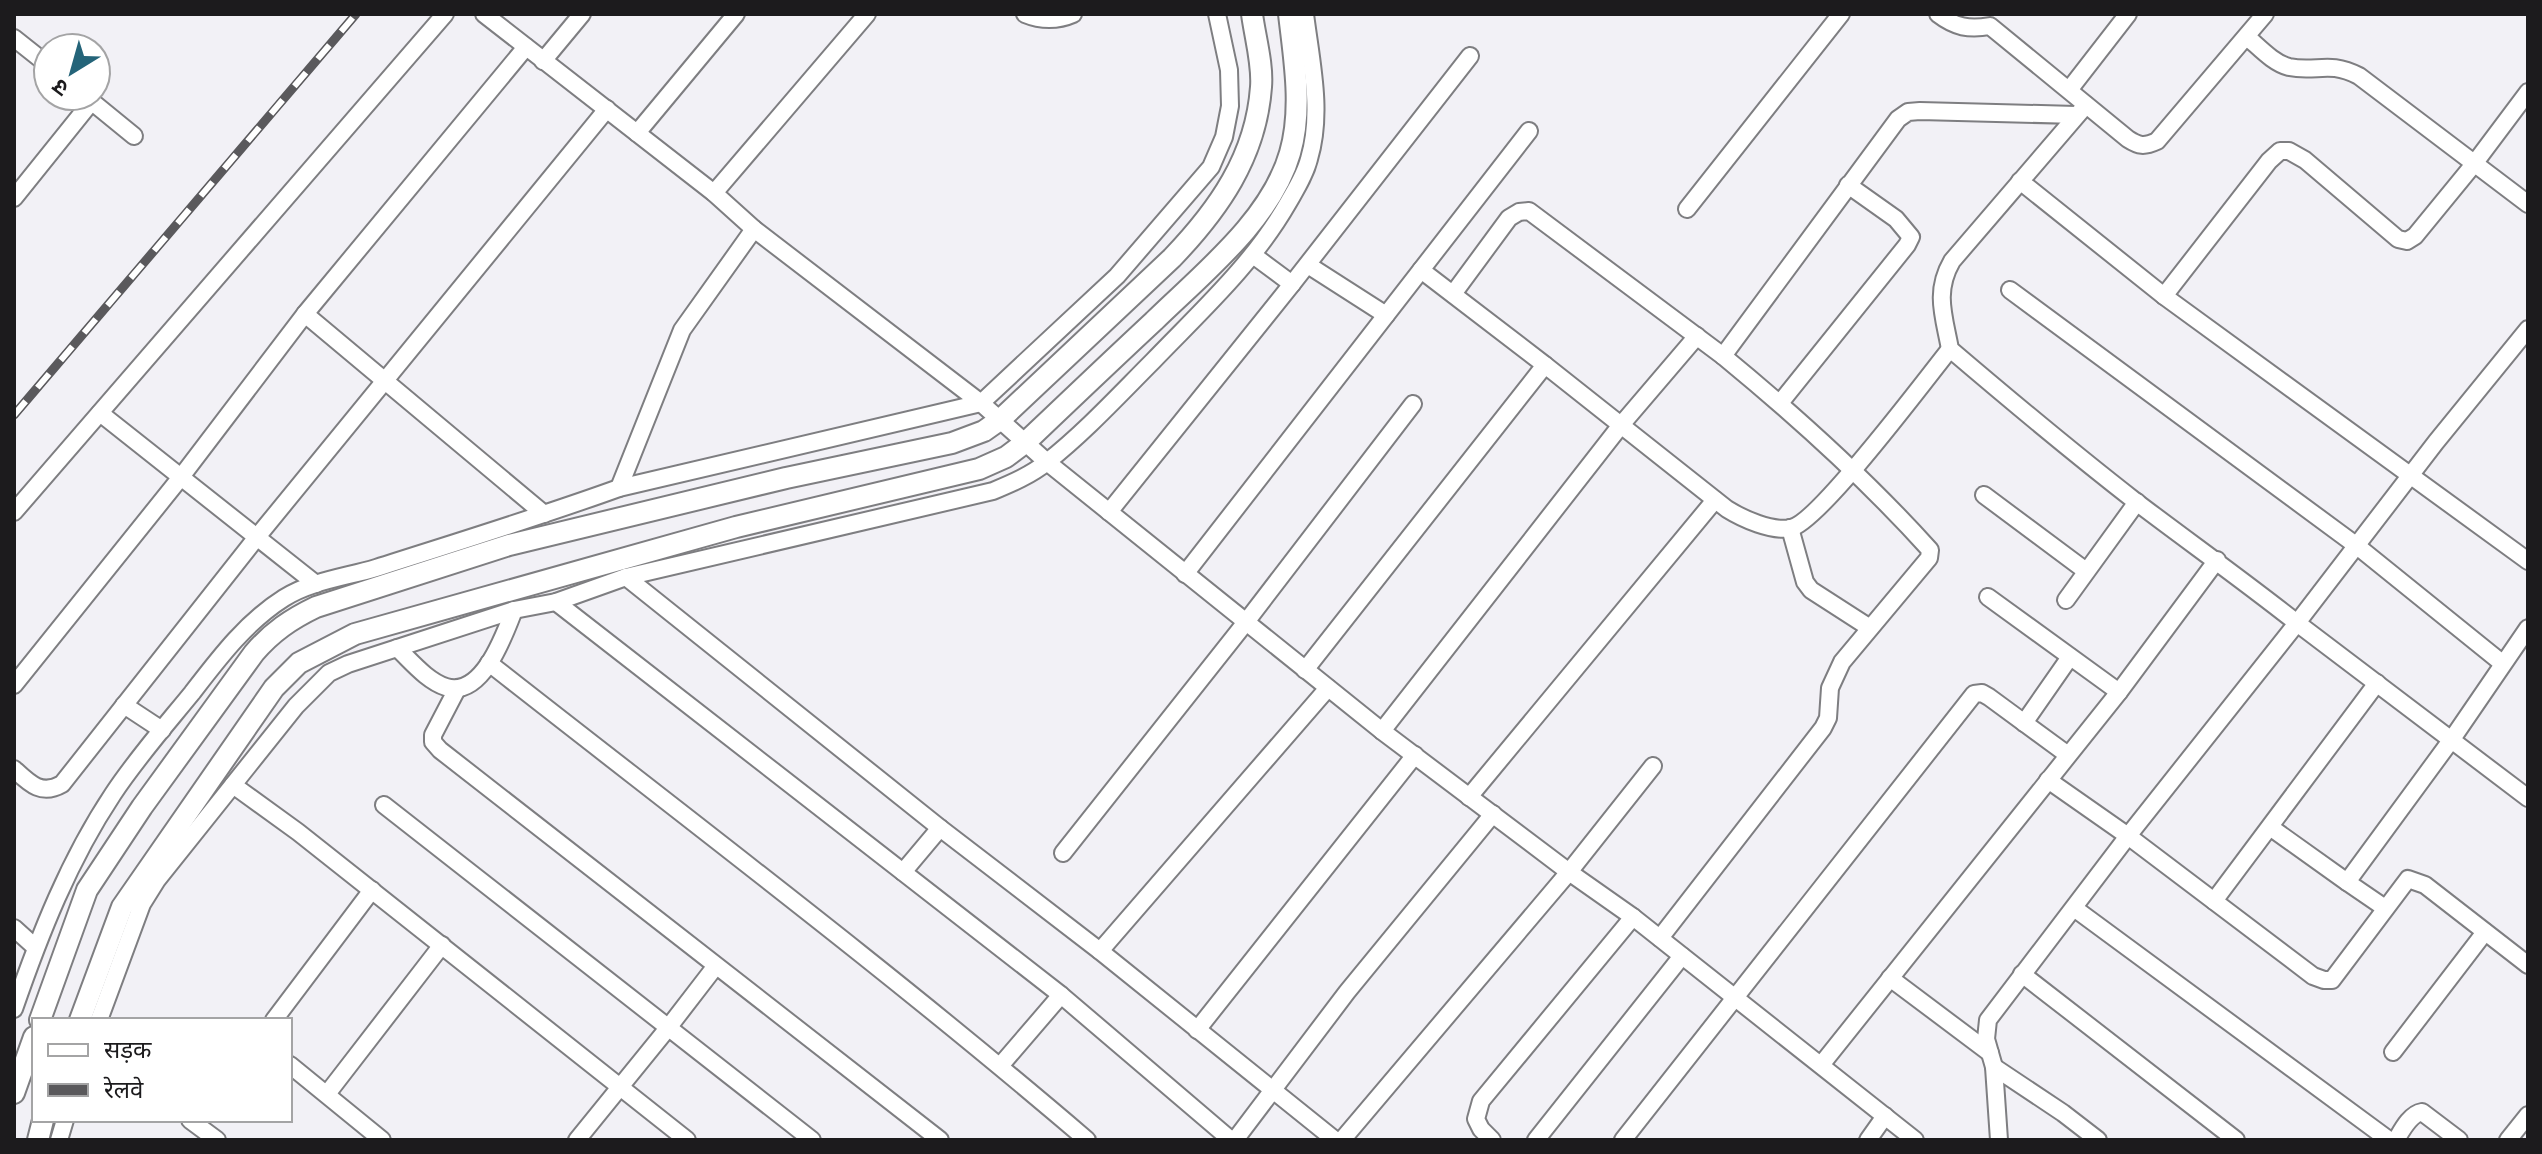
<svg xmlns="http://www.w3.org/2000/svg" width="2542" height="1154" font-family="Inter,'Noto Sans Devanagari',sans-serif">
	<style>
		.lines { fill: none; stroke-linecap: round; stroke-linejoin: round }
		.minor-casing { stroke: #7e7e81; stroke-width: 20 }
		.tertiary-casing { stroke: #7e7e81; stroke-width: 24 }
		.minor { stroke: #fff; stroke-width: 16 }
		.tertiary { stroke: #fff; stroke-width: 20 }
		.rail-casing { stroke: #5a595c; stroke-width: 9 }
		.rail { stroke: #fff; stroke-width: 6; stroke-dasharray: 18; stroke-linecap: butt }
	</style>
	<rect width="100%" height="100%" fill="#f2f1f6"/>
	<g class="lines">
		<defs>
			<g id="minor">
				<polyline points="484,14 714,193 754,229 981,403 1047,462 1382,731 1569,872 1633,917 1915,1140"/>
				<path d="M1025,14C1042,21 1057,21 1073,14"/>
				<path d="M1938,14C1955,27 1969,30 1990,26L2128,139C2139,146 2144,147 2157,141L2265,14"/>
				<path d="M2247,37C2259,47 2273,63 2289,67C2317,73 2328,60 2359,76L2528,204"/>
				<polyline points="14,38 48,65"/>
				<polyline points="543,61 582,14"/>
				<polyline points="2069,90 2128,14"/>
				<polyline points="85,96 134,136"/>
				<polyline points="637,133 736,14"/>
				<polyline points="2020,181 2164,296 2528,561"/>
				<polyline points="714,193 867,14"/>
				<polyline points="14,198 92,101"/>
				<polyline points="1687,209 1841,14"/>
				<polyline points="1253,255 1292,284"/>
				<polyline points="1308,265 1386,315"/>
				<polyline points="1421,270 1545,365"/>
				<polyline points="2010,290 2357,546 2502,663"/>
				<polyline points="1453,294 1509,218 1519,212 1529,211 1723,356 1898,119 1908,112 1920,111 2076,115"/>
				<polyline points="2164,296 2269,161 2280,151 2289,151 2305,160 2398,239 2407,241 2415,236 2474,164 2528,92"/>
				<polyline points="305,314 544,514"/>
				<polyline points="2528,329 2436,442 2297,623 2528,798"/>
				<polyline points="1780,403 1907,245 1911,237 1896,219 1848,185"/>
				<polyline points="100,413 316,584"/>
				<polyline points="619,488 682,330 754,229"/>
				<polyline points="1984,495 2086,571"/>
				<polyline points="14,512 445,14"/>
				<polyline points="1109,512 1292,284 1470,56"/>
				<polyline points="1790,528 1805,582 1811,590 1870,628"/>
				<polyline points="1185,574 1529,131"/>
				<polyline points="626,577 940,828 1100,951 1335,1140"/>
				<polyline points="1988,597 2119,692"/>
				<polyline points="2066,600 2137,502"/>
				<polyline points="556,602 1061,995 1231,1140"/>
				<path d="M397,648C411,661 427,681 446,687C482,698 504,636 514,610"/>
				<path d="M489,663C689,820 893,974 1087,1140"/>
				<path d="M1305,670L1545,365L1727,509C1743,519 1772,532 1791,528C1819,522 1926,379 1950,349"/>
				<polyline points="14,685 181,477 305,314 526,47"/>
				<polyline points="457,689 433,735 433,742 440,750 940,1140"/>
				<polyline points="124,705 162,730"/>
				<polyline points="2024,723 2070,657"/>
				<polyline points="1382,731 1621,425 1697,336"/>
				<path d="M14,769C29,783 41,796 62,784L257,537L607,109"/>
				<polyline points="2048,780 2128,836 2313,976 2324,980 2332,980 2408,879 2425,885 2528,965"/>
				<polyline points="233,785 298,832 687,1140"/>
				<polyline points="1469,797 1715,500"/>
				<polyline points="384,805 812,1140"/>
				<polyline points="2270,827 2347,882 2452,739 2528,628"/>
				<polyline points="1063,853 1246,622 1413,404"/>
				<polyline points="903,872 940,828"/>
				<polyline points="2347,882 2385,908"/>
				<polyline points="2214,901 2377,683"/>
				<polyline points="2074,908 2389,1140"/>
				<polyline points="14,928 35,947"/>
				<path d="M1660,938L1823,728L1828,718L1830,688L1842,662L1929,558L1930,550C1867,480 1796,416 1723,356"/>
				<polyline points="1100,951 1328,688"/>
				<polyline points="2022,974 2236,1140"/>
				<polyline points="1890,978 1990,1053"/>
				<path d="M14,1009C40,934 69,860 113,794C136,759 165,726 192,693C219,658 246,622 284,598C311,581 346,577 376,568C457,542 539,517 619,488L981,403L1117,276L1211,167L1224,137L1230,106L1229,70L1217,14"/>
				<path d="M99,1020L142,904L157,880L296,706L329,673L348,664L514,610L556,602L626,577L993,491C1012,483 1031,475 1047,462C1085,432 1119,395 1153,361C1201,311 1253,264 1288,203C1296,189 1305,175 1309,159C1323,112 1311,62 1305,14"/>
				<polyline points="274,1020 372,890"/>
				<polyline points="1197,1030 1415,755"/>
				<polyline points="2393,1052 2485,932"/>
				<polyline points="290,1065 382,1140"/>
				<polyline points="1821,1065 2119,692 2217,560"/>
				<polyline points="1000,1066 1061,995"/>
				<polyline points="1994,1067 2063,1113 2098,1140"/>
				<polyline points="327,1094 442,945"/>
				<polyline points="190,1120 217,1140"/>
				<polyline points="59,1140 65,1120"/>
				<polyline points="577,1140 668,1028 715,967"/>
				<polyline points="1235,1140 1347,992 1493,814"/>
				<polyline points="1342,1140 1569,872 1653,766"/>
				<polyline points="1492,1140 1481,1129 1476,1119 1481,1101 1633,917"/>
				<polyline points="1536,1140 1682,956"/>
				<polyline points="1623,1140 1974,694 1982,693 1989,697 2068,755"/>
				<polyline points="1868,1140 1885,1116"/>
				<path d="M1999,1140L1994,1067L1986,1039L1988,1020L2128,836L2297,623C2244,581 2189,542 2135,501C2072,452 2011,401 1950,349C1944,316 1934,292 1952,261L2086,105"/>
				<path d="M2396,1140C2402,1130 2410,1114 2422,1112L2459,1140"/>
				<polyline points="2508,1140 2528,1115"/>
			</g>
			<g id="tertiary">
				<path d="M40,1020L87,890L142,807L254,653C272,632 291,619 316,607L509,545L786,478L952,443L984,431L1001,419L1172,258C1218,210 1256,157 1261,87C1263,64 1255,37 1252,14"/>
				<path d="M80,1020L122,907L274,688L299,663L355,634L736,527L979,469L1006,457L1026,442C1068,402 1111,361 1154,321C1202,274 1271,220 1290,153C1303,108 1294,59 1289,14"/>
				<polyline points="14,1093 34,1037"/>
				<polyline points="38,1140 43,1120"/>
			</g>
		</defs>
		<use href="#minor" class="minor-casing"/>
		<use href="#tertiary" class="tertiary-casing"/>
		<use href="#minor" class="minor"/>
		<use href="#tertiary" class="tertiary"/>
		<defs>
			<polyline id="rail" points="14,415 356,14"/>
		</defs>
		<use href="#rail" class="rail-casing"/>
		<use href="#rail" class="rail"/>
	</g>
	<rect width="2542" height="1154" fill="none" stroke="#1c1b1d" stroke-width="32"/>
	<rect x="32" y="1018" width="260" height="104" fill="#ffffff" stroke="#a4a4a5" stroke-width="2"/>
	<rect x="48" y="1044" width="40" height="12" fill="#ffffff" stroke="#a4a4a5" stroke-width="2"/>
	<text x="104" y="1058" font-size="24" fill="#1c1b1d">सड़क</text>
	<rect x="48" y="1084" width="40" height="12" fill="#5a595c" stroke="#a4a4a5" stroke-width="2"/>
	<text x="104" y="1098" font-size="24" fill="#1c1b1d">रेलवे</text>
	<g transform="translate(72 72) rotate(217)"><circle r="38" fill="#ffffff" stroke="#a4a4a5" stroke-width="2"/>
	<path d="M0-6L14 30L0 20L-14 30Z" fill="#246479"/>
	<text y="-12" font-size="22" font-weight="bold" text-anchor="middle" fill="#1c1b1d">उ</text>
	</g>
</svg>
